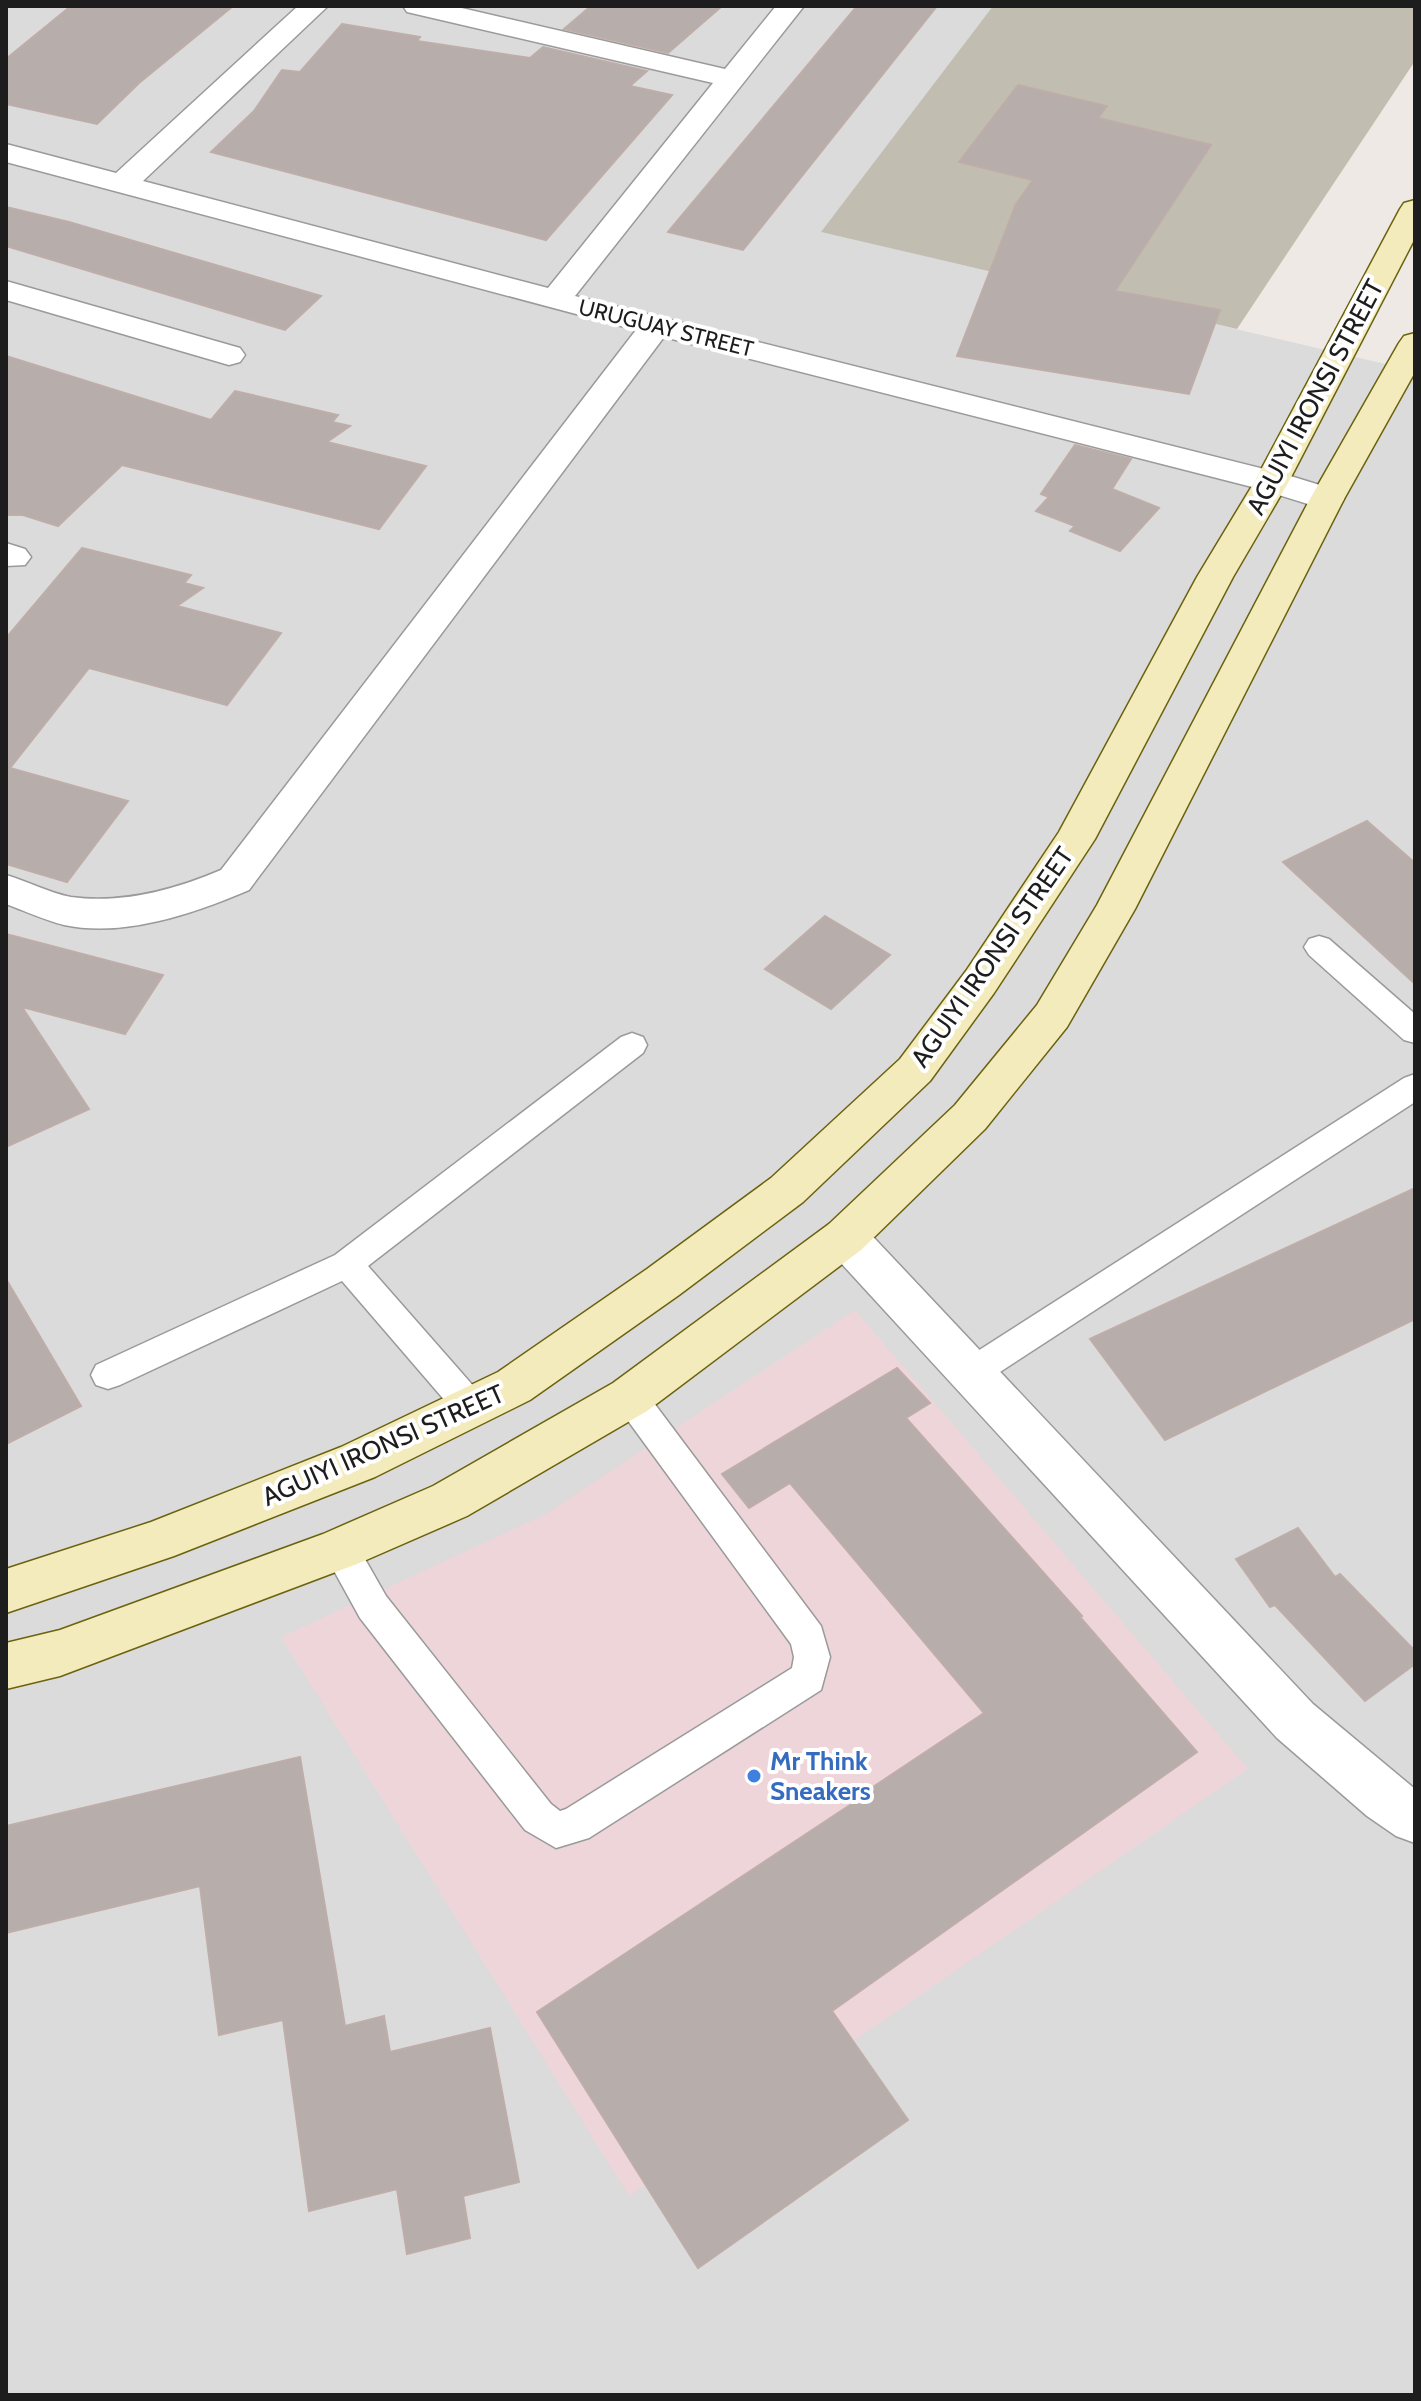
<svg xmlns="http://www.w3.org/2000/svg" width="1421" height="2401" font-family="Cabin,sans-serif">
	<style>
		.residential { fill: #dbdbdb }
		.commercial { fill: #edd5d9 }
		.construction { fill: #c1beb1 }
		.building { fill: #b7adaa; stroke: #beada8; stroke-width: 2 }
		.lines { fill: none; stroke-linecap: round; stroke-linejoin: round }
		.lane-casing { stroke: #9a9a9a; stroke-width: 3 }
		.street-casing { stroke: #9a9a9a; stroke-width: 3 }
		.secondary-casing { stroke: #6b620e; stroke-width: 3 }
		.lane { fill: #fff; fill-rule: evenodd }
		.street { fill: #fff; fill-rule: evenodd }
		.secondary { fill: #f4ebbc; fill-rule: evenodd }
		.shop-dot { fill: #3f7fe0; stroke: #fff; stroke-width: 3 }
		.labels { text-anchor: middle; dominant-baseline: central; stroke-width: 8; stroke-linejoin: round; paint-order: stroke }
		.far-street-label { font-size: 22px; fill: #1d1d1d; stroke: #fff }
		.street-label { font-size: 26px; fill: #1d1d1d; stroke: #fff }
		.shop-label { font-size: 26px; font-weight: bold; fill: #366cbe; stroke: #fff; text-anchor: start }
	</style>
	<rect width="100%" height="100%" fill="#eee9e4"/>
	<polygon class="residential" points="6,6 993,6 822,232 1415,371 1415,2395 6,2395"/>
	<polygon class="commercial" points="855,1310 1248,1769 629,2196 281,1637 544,1515"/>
	<polygon class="construction" points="993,6 1415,6 1415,61 1237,329 821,232"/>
	<g class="building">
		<polygon points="71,6 233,6 139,83 97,124 6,104 6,59"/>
		<polygon points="591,6 722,6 668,53 564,29"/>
		<polygon points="857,6 937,6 743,250 668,232"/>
		<polygon points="342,24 420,37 417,41 530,58 543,47 647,71 630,86 672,95 546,240 211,152 254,111 282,70 300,72"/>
		<polygon points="1018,85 1107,106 1098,118 1211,145 1115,291 1220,310 1189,394 957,356 1016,204 1033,180 959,162"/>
		<polygon points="6,207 69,222 321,296 285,330 6,246"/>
		<polygon points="6,356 211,420 235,391 338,415 332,422 350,426 327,442 426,466 379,529 122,465 58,526 23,515 6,515"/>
		<polygon points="1075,445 1131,459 1112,489 1159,508 1120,551 1070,531 1075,526 1036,511 1049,497 1041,494"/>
		<polygon points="82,548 191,575 184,583 203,588 177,606 281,633 227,705 89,668 10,768 128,801 67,882 6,864 6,638"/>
		<polygon points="1367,821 1415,863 1415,984 1283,862"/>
		<polygon points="825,916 890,955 831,1009 765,969"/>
		<polygon points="6,934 163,975 125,1034 22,1007 89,1109 6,1147"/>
		<polygon points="1415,1188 1415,1319 1165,1440 1090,1339"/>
		<polygon points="6,1279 81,1406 6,1444"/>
		<polygon points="897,1368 930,1403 906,1418 1082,1616 1080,1617 1197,1752 832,2011 908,2120 698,2268 537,2012 853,1803 852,1801 984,1713 790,1483 749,1508 722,1474"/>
		<polygon points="1298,1528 1335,1577 1340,1574 1415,1651 1415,1664 1365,1701 1275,1605 1270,1607 1236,1559"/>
		<polygon points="300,1757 345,2026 384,2016 390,2052 490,2028 519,2182 463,2196 470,2238 407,2254 397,2189 309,2211 283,2020 219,2035 200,1886 6,1933 6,1826"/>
	</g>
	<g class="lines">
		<defs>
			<g id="lane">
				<polygon points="1319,936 1329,939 1415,1014 1415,1043 1404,1040 1309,955 1304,947 1309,939"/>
				<polygon points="632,1033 643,1037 647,1045 643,1053 368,1266 483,1397 488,1407 483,1417 471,1421 459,1417 342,1281 120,1385 108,1389 96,1385 91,1375 96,1365 335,1255 621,1037"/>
				<polygon points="1415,1074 1415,1102 983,1383 971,1387 959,1383 954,1373 959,1363 1404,1078"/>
				<polygon points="630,1383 642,1387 821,1626 830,1657 821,1690 589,1838 556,1848 525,1830 360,1618 322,1549 327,1538 340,1533 353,1538 386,1596 551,1804 560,1811 566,1809 792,1668 794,1657 791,1644 618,1407 613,1397 618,1387"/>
			</g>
			<g id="street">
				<path d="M298,6H328L143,181L548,288L713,83L407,12L403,6H453L725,69L776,6H804L575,296L1284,474L1339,491L1344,499L1339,507L1327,510L1260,489L664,337L249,890C195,913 124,938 64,925C44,920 25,911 6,904V875C27,881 49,893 71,897C123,904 174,890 221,870L636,330L6,162V144L116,173Z"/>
				<polygon points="6,281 240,348 245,355 240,362 229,365 6,300"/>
				<polygon points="6,543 25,549 31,557 25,565 6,566"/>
				<polygon points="845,1219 861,1224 1313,1704 1415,1789 1415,1843 1396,1836 1367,1816 1277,1738 829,1250 823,1237 829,1224"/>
			</g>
			<g id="secondary">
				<polygon points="1415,200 1415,238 1289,481 1233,577 1095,839 994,993 930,1081 803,1202 679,1295 530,1400 375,1477 174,1556 6,1613 6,1569 151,1522 341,1447 498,1372 647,1269 771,1178 900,1059 966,971 1059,832 1197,577 1255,481 1400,209 1404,203"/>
				<polygon points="1415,333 1415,372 1344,499 1135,909 1067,1027 985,1129 861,1250 647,1411 467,1516 357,1564 60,1676 6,1689 6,1643 60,1630 323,1534 433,1486 613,1383 829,1224 955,1105 1037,1005 1097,905 1310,499 1399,343 1404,336"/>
			</g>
		</defs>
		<use href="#lane" class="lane-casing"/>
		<use href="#street" class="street-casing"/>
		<use href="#secondary" class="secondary-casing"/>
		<use href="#lane" class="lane"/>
		<use href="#street" class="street"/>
		<use href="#secondary" class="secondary"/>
	</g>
	<circle class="shop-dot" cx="754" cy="1776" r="8"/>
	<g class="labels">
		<g class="far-street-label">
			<text transform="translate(666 328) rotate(14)">URUGUAY STREET</text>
		</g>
		<g class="street-label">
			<text transform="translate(1315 397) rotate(-62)">AGUIYI IRONSI STREET</text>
			<text transform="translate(992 957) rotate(-55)">AGUIYI IRONSI STREET</text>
			<text transform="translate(383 1445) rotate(-24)">AGUIYI IRONSI STREET</text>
		</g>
		<g class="shop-label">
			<text x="770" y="1761">Mr Think<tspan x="770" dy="30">Sneakers</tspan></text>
		</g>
	</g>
	<rect width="1421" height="2401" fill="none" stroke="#1d1d1d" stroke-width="16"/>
</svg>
